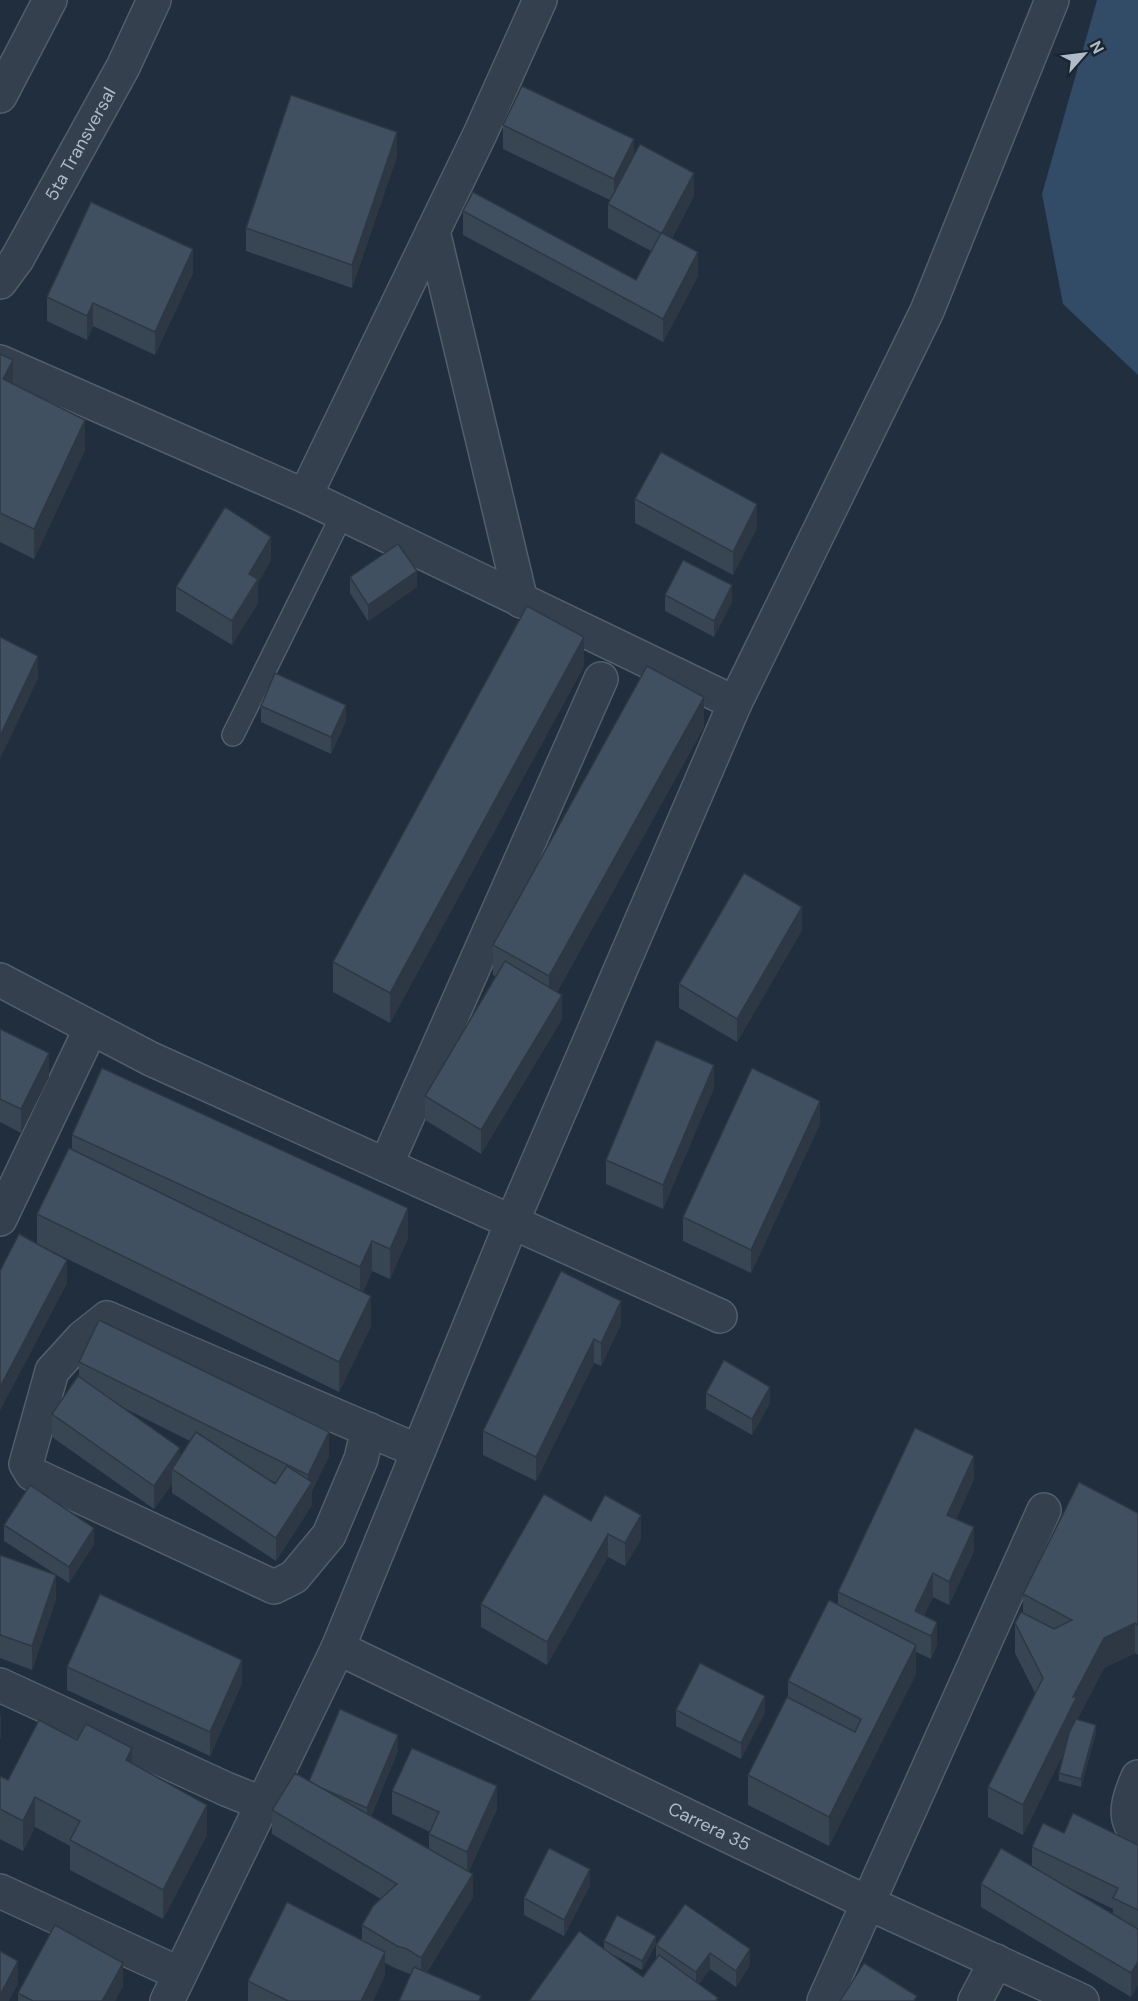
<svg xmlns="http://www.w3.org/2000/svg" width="1138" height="2001" font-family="'DM Sans',sans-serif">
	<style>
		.water { fill: #324b66 }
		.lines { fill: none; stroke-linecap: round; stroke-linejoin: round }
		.lane-casing { stroke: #525e6a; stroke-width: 24 }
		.street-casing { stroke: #525e6a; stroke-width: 36 }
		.lane { stroke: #34404d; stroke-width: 21 }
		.street { stroke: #34404d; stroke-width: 33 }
		.wall { fill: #384553; fill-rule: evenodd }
		.shaded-wall { fill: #2e3844 }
		.building { fill: #415061; stroke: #2e3844; stroke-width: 1.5 }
		.labels { text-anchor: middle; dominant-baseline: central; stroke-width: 4.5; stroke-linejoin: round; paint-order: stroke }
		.street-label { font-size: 18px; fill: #afbbc8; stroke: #1a2531 }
	</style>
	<rect width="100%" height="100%" fill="#202e3d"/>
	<polygon class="water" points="1097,0 1138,0 1138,375 1063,304 1042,194"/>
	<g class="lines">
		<defs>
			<polyline id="lane" points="233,735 342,515"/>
			<g id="street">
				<polyline points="0,96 50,0"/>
				<polyline points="433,231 521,601"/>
				<path id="s1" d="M0,282L17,259L123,67L154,0"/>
				<polyline points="0,362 305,496 735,703"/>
				<polyline points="305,496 480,134 540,0"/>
				<polyline points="0,980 151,1059 720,1316"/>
				<polyline points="386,1165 601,679"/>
				<polyline points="0,1219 91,1028"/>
				<polyline points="368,1429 361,1459 329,1535 294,1577 274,1587 32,1474 26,1464 52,1371 83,1337 107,1318 418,1451"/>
				<path id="s2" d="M338,1648L868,1903L1082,2001"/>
				<polyline points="0,1685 226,1789 263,1804"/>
				<path d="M1138,1777C1131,1793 1120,1819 1138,1832"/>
				<polyline points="0,1891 180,1974"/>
				<polyline points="167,2001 338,1648 512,1222 735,703 927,311 1052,0"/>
				<polyline points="824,2001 1044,1510"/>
				<polyline points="975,2001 996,1961"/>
			</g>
		</defs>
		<use href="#lane" class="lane-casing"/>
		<use href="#street" class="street-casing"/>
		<use href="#lane" class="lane"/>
		<use href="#street" class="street"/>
	</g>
	<g class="wall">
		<polygon points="503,125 634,156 694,196 672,238 698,276 663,342 463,235 463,211 636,280 651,251 608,228 608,204 610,200 503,149"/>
		<polygon points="397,156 352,288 246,251 246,228"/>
		<polygon points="193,273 155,355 93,326 87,340 47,321 47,297"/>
		<polygon points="0,354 13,384 85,450 34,559 0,542"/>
		<polygon points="635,499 757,528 733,575 635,523"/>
		<polygon points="271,560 258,583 258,603 232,645 176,611 176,587"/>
		<polygon points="350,577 417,587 368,621 350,593"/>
		<polygon points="665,595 732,602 714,637 665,611"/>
		<polygon points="584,666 390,1023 333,992 333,962"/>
		<polygon points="261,706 346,721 331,754 261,722"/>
		<polygon points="704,727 557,992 562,1019 481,1154 425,1120 425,1096 496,976 493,975 493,945"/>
		<polygon points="802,930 737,1042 679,1008 679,984"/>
		<polygon points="0,1029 49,1077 21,1133 0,1122"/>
		<polygon points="714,1088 663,1209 606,1184 606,1160"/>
		<polygon points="820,1124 751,1273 683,1241 683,1217"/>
		<polygon points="72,1135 408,1238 390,1279 372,1271 363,1292 371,1326 339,1392 43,1247 67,1283 0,1410 0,1271 37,1244 37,1214 72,1149"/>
		<polygon points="561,1271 621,1324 601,1366 594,1363 536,1481 483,1455 483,1431"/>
		<path d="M79,1362L329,1456L312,1491V1505L276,1561L172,1493V1484L154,1509L52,1437V1414L79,1377ZM122,1407L190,1441L180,1457ZM261,1475L276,1483L275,1484Z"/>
		<polygon points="706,1393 770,1403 752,1435 706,1409"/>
		<polygon points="974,1479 956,1519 974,1551 949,1605 933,1597 924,1615 937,1645 931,1659 916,1652 916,1674 829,1846 748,1805 748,1775 788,1698 788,1681 838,1605 838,1592"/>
		<polygon points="1138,1513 1138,1655 1135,1653 1104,1668 1077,1720 1096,1733 1081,1787 1059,1781 1059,1773 1064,1752 1023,1835 988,1817 988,1787 1035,1693 1015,1653 1015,1623 1023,1613 1023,1594"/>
		<polygon points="591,1521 641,1539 625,1566 608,1557 547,1665 481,1627 481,1604"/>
		<polygon points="4,1525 94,1544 69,1583 4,1541"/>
		<polygon points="0,1555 56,1599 32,1670 0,1658"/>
		<polygon points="67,1667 242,1683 210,1756 67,1690"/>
		<polygon points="676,1710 765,1712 741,1759 676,1726"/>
		<polygon points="77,1740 132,1764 207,1835 163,1919 70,1870 70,1846 35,1827 23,1851 0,1839 0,1776 8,1780"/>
		<polygon points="398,1751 371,1816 429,1849 429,1834 430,1832 392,1814 392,1791 497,1809 469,1871 473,1897 427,1972 481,2001 397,1969 385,1963 385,1975 373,2001 248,2001 248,1981 362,1940 362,1925 381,1899 272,1834 272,1810 309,1781"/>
		<path d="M1064,1833L1138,1845V1985L1131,1997L981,1907V1884L1032,1867V1847ZM1063,1885L1113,1909V1914Z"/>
		<polygon points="590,1885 564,1936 524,1915 524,1898"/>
		<polygon points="685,1904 750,1965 736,1987 710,1969 699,1984 718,2001 529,2001 604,1948 604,1941 656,1944 642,1970 608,1952 643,1977 656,1959 656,1945"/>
		<polygon points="123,1986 115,2001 18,2001 18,1993"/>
	</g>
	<g class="shaded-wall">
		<polygon points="397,132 397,156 352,288 352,265"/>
		<polygon points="634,139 634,163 614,202 614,179"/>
		<polygon points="694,173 694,196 662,256 662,233"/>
		<polygon points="193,249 193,273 155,355 155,332"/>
		<polygon points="698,252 698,276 663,342 663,319"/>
		<polygon points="93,303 93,326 87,340 87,316"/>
		<polygon points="13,360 13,390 3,379"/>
		<polygon points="85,420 85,450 34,559 34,529"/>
		<polygon points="757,504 757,528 733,575 733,552"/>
		<polygon points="271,537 271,560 258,583 258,603 232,645 232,621 249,574"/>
		<polygon points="417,571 417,587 368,621 368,605"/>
		<polygon points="732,585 732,602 714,637 714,621"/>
		<polygon points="584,637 584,666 390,1023 390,993"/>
		<polygon points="38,656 38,679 0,759 0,736"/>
		<polygon points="704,697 704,727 549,1006 549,976"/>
		<polygon points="346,705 346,721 331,754 331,737"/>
		<polygon points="802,907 802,930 737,1042 737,1019"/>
		<polygon points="562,995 562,1019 481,1154 481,1130"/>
		<polygon points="49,1053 49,1077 21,1133 21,1109"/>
		<polygon points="714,1065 714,1088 663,1209 663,1185"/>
		<polygon points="820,1101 820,1124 751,1273 751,1250"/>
		<polygon points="408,1208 408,1238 390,1279 390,1249"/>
		<polygon points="372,1241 372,1271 360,1297 360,1267"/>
		<polygon points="67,1260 67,1283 0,1410 0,1387"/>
		<polygon points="371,1296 371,1326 339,1392 339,1362"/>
		<polygon points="621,1301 621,1324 601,1366 601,1343"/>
		<polygon points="594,1339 594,1363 536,1481 536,1457"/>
		<polygon points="770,1387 770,1403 752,1435 752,1419"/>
		<polygon points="329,1432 329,1456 312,1491 312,1505 276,1561 276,1538 308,1488 308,1475"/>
		<polygon points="180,1448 180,1472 172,1469 172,1484 154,1509 154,1486"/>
		<polygon points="974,1456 974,1479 947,1538 947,1515"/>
		<polygon points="641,1515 641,1539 625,1566 625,1543"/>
		<polygon points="974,1527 974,1551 949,1605 949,1582"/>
		<polygon points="94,1528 94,1544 69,1583 69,1567"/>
		<polygon points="608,1534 608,1557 547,1665 547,1642"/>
		<polygon points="933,1573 933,1597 917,1629 915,1611"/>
		<polygon points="56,1575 56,1599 32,1670 32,1646"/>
		<polygon points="937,1622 937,1645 931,1659 931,1636"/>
		<polygon points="1135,1623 1135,1653 1104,1668 1077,1720 1077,1726 1023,1835 1023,1805 1073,1697 1104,1638"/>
		<polygon points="916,1645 916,1674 829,1846 829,1817"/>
		<polygon points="242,1660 242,1683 210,1756 210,1732"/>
		<polygon points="765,1696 765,1712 741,1759 741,1743"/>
		<polygon points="1,1713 1,1737 0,1740 0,1716"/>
		<polygon points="1096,1725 1096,1733 1081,1787 1081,1779"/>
		<polygon points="398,1735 398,1751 367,1824 367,1808"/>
		<polygon points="132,1748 132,1778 126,1760"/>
		<polygon points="497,1786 497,1809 467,1875 467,1852"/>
		<polygon points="35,1797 35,1827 23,1851 23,1821"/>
		<polygon points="207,1805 207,1835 163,1919 163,1890"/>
		<polygon points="590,1869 590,1885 564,1936 564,1920"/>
		<polygon points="473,1874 473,1897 421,1981 421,1958"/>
		<polygon points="656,1936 656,1944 642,1970 642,1961"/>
		<polygon points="750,1949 750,1965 736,1987 736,1971"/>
		<polygon points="385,1952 385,1975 373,2001 361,2001"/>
		<polygon points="710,1953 710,1969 696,1988 696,1972"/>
		<polygon points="18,1961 18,1984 9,2001 0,2001 0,1995"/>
		<polygon points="1138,1962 1138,1985 1131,1997 1131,1973"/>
		<polygon points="123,1963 123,1986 115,2001 102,2001"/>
	</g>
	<g class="building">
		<polygon points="522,86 634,139 614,179 503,125"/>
		<polygon points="291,95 397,132 352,265 246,228"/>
		<polygon points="640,144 694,173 662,233 698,252 663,319 463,211 473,192 636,280 661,233 608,204"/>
		<polygon points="91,202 193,249 155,332 93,303 87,316 47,297"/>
		<polygon points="0,354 13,360 3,379 85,420 34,529 0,513"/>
		<polygon points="661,452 757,504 733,552 635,499"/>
		<polygon points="225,507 271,537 249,574 258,579 232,621 176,587"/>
		<polygon points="398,544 417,571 368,605 350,577"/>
		<polygon points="683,560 732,585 714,621 665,595"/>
		<polygon points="527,606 584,637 390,993 333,962"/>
		<polygon points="0,637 38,656 0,736"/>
		<polygon points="647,666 704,697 549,976 493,945"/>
		<polygon points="275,673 346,705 331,737 261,706"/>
		<polygon points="744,873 802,907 737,1019 679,984"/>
		<polygon points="505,961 562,995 481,1130 425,1096"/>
		<polygon points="0,1029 49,1053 21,1109 0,1099"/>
		<polygon points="656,1040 714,1065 663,1185 606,1160"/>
		<polygon points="102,1068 408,1208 390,1249 372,1241 360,1267 72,1135"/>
		<polygon points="752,1068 820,1101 751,1250 683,1217"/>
		<polygon points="69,1148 371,1296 339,1362 37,1214"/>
		<polygon points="19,1234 67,1260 0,1387 0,1271"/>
		<polygon points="561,1271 621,1301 601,1343 594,1339 536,1457 483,1431"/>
		<polygon points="99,1320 329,1432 308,1475 79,1362"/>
		<polygon points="724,1360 770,1387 752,1419 706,1393"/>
		<polygon points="78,1376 180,1448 154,1486 52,1414"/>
		<polygon points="915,1428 974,1456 947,1515 974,1527 949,1582 933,1573 915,1611 937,1622 931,1636 838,1592"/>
		<polygon points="196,1432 275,1484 287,1466 312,1482 276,1538 172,1469"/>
		<polygon points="1079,1482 1138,1513 1138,1625 1135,1623 1104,1638 1073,1697 1077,1696 1023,1805 988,1787 1043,1678 1015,1623 1021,1612 1054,1629 1072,1620 1023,1594"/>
		<polygon points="30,1485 94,1528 69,1567 4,1525"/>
		<polygon points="544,1494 591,1521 605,1495 641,1515 625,1543 608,1534 547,1642 481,1604"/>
		<polygon points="0,1555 56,1575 32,1646 0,1635"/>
		<polygon points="100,1594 242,1660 210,1732 67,1667"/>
		<polygon points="829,1600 916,1645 829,1817 748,1775 787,1697 855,1732 861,1719 788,1681"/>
		<polygon points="700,1663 765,1696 741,1743 676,1710"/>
		<polygon points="340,1709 398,1735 367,1808 319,1787 309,1781"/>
		<polygon points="1076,1719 1096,1725 1081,1779 1059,1773 1069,1733"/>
		<polygon points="39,1720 77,1740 86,1724 132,1748 126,1760 207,1805 163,1890 70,1840 80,1821 35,1797 23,1821 0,1809 0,1776 8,1780"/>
		<polygon points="412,1748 497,1786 467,1852 429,1834 439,1812 392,1791"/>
		<polygon points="295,1773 473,1874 421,1958 407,1949 397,1946 362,1925 373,1906 397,1884 272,1810"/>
		<polygon points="1073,1813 1138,1845 1138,1910 1113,1898 1118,1888 1032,1847 1043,1823 1064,1833"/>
		<polygon points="549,1848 590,1869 564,1920 524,1898"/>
		<polygon points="1001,1848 1138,1929 1138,1962 1131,1973 981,1884"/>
		<polygon points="287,1902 385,1952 361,2001 288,2001 248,1981"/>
		<polygon points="685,1904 750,1949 736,1971 710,1953 696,1972 656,1945"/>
		<polygon points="617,1915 656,1936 642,1961 604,1941"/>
		<polygon points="55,1925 123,1963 102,2001 33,2001 18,1993"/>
		<polygon points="579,1931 643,1977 659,1955 718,1998 716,2001 529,2001"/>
		<polygon points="0,1951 18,1961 0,1995"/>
		<polygon points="864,1963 917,1996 914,2001 840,2001"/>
		<polygon points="414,1967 481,1996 479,2001 399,2001"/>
	</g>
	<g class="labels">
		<g class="street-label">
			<text stroke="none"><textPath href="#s1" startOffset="160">5ta Transversal</textPath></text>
			<text stroke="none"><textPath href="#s2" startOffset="412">Carrera 35</textPath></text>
		</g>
	</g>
	<g transform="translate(1084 54) rotate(62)" stroke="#1a2531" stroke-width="4.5" paint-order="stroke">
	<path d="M0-4.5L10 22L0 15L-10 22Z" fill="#afbbc8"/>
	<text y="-9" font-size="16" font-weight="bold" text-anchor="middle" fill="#afbbc8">N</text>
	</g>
</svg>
